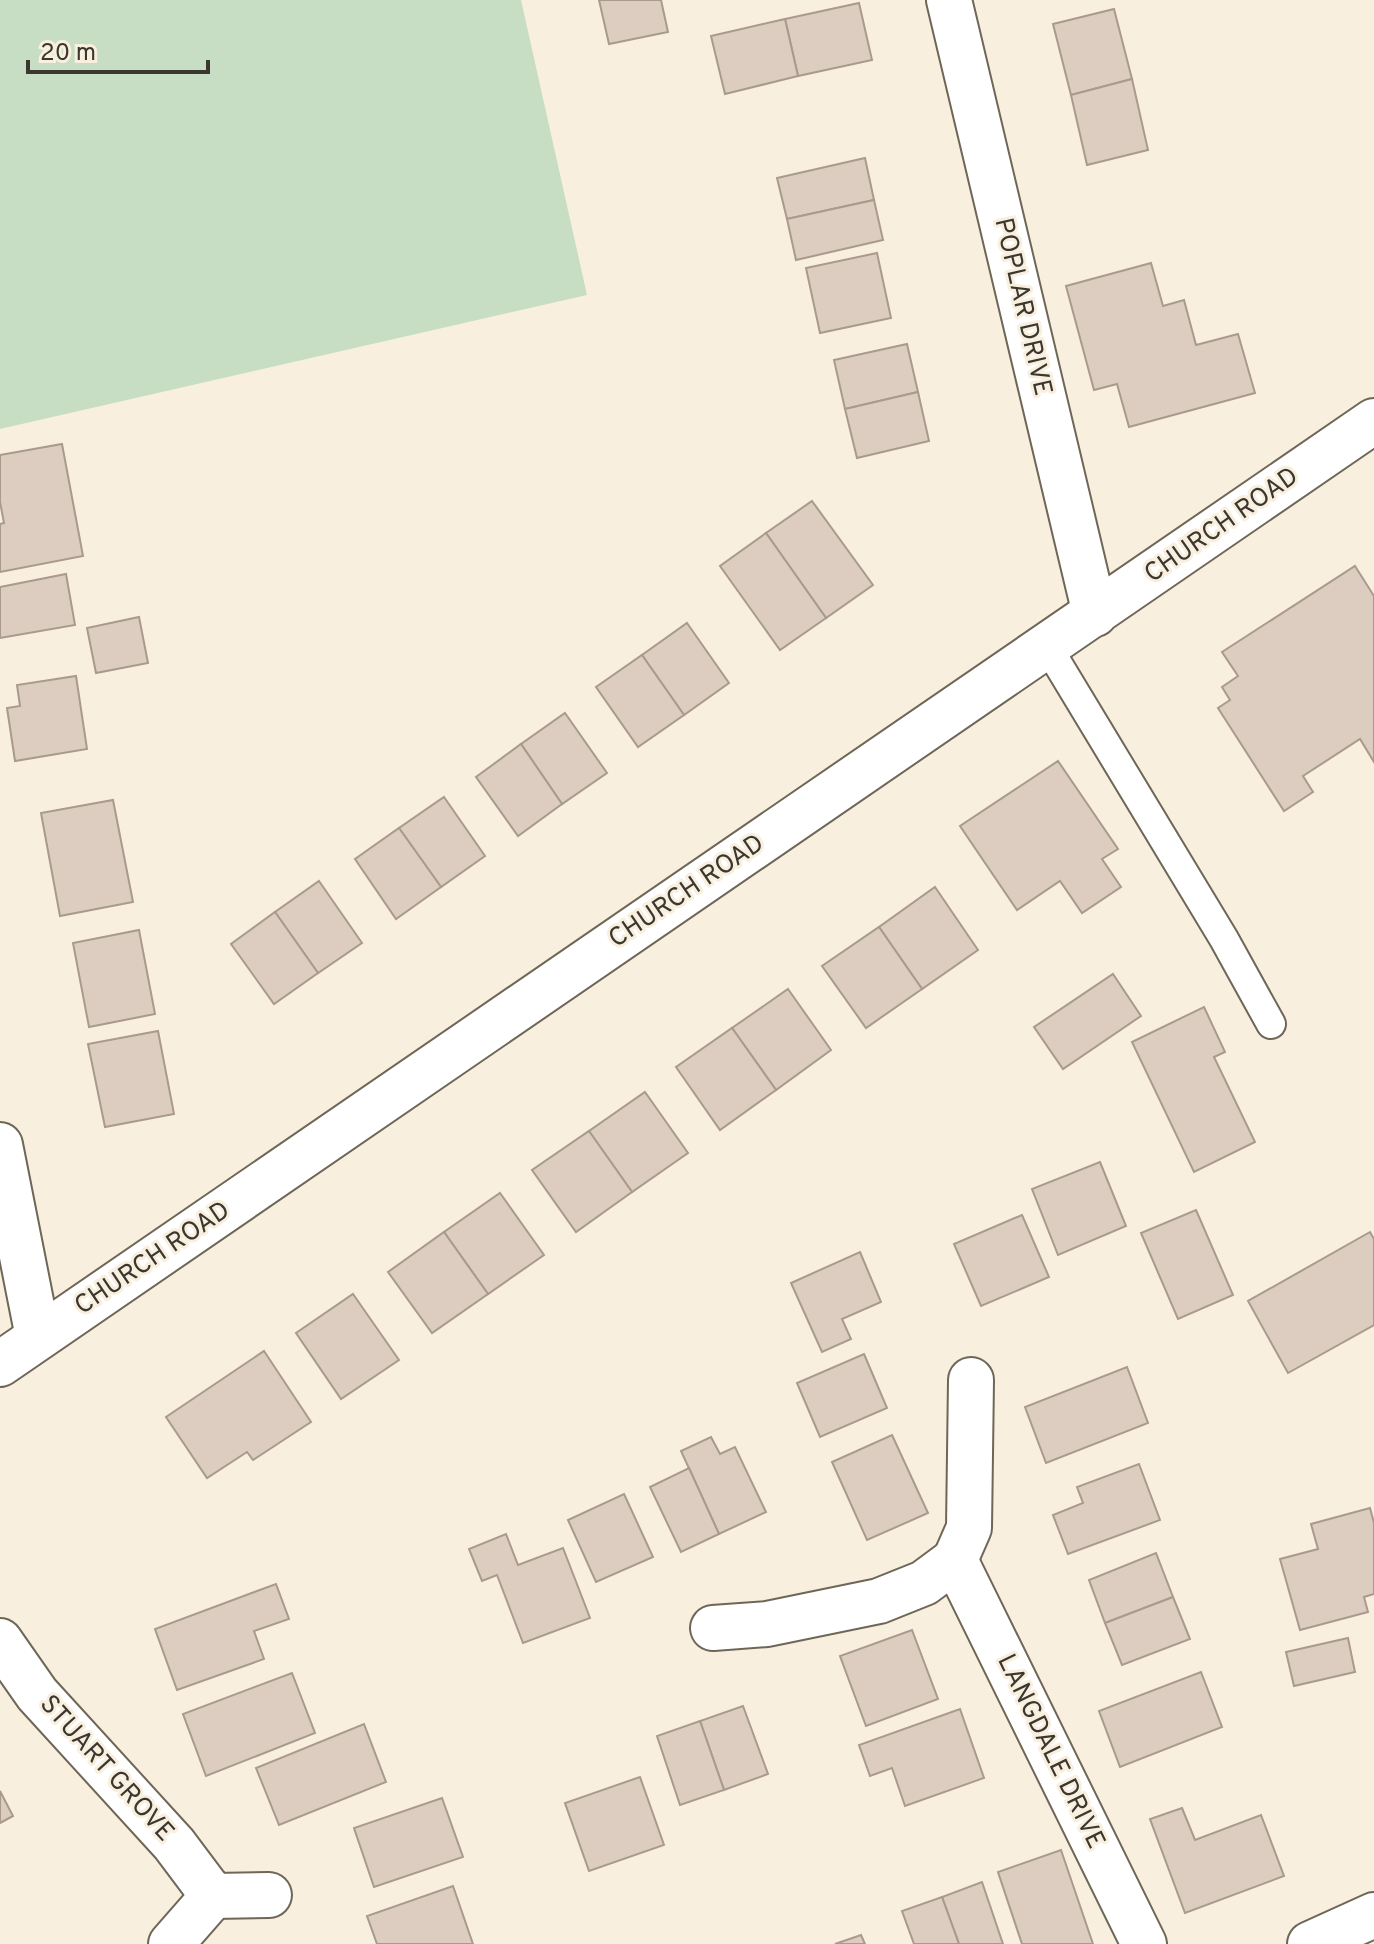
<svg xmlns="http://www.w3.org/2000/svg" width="1374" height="1944" font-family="Overpass,sans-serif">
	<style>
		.green { fill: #c7dec5 }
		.building { fill: #ddcdc1; stroke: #a99a8e; stroke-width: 2 }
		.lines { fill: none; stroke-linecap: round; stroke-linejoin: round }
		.lane-casing { stroke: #6e6657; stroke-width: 32 }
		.street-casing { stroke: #6e6657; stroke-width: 48 }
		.secondary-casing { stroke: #6e6657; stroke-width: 48 }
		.lane { stroke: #fff; stroke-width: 28 }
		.street { stroke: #fff; stroke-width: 44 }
		.secondary { stroke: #fff; stroke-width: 44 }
		.labels { text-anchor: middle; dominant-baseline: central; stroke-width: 6; stroke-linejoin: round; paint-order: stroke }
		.street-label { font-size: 26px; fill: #3a3630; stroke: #f9efde }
	</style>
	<rect width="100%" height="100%" fill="#f9efde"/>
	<polygon class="green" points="0,0 521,0 587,295 0,429"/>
	<g class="building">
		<polygon points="599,0 661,0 668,32 609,44"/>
		<polygon points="859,3 872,60 798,76 785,19"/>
		<polygon points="1114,9 1132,79 1071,95 1053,24"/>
		<polygon points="785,19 798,76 725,94 711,36"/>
		<polygon points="1132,79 1148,150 1087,165 1071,95"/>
		<polygon points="865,158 874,200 787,219 777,178"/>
		<polygon points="874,200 883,240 796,260 787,219"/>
		<polygon points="877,253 891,318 820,333 806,268"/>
		<polygon points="1151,263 1163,306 1184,300 1196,345 1238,334 1255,393 1129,427 1117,384 1094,390 1066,286"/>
		<polygon points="907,344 918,392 845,409 834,360"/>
		<polygon points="918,392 929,441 857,458 845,409"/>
		<polygon points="62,444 83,556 0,572 0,524 4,523 0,502 0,455"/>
		<polygon points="812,501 873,585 826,618 766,533"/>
		<polygon points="766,533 826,618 780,650 720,566"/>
		<polygon points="1355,566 1374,596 1374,762 1360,739 1303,776 1313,792 1284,811 1218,708 1230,700 1222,687 1238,676 1222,652"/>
		<polygon points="66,574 75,625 0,638 0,587"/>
		<polygon points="139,617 148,663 96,673 87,628"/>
		<polygon points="687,623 729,683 684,715 642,655"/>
		<polygon points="642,655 684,715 638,747 596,687"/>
		<polygon points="76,676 87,749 15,761 7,708 20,706 17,685"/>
		<polygon points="565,713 607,773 562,804 521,744"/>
		<polygon points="521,744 562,804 518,836 476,777"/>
		<polygon points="1058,761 1118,849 1102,859 1121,887 1082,913 1060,881 1017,910 960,826"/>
		<polygon points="444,797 485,856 441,887 399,828"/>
		<polygon points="113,800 133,902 60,916 41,813"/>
		<polygon points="399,828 441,887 396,919 355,859"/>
		<polygon points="319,881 362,943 318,973 275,912"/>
		<polygon points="935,887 978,950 922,989 879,927"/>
		<polygon points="275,912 318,973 274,1004 231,944"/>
		<polygon points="879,927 922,989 866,1028 822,966"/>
		<polygon points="139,930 155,1014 89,1027 73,943"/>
		<polygon points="1113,974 1141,1016 1063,1069 1034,1027"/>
		<polygon points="788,989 831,1050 776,1090 732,1028"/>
		<polygon points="1204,1007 1225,1052 1214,1057 1255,1142 1194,1172 1132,1042"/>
		<polygon points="732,1028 776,1090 720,1130 676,1067"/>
		<polygon points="158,1031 174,1114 105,1127 88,1044"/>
		<polygon points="645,1092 688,1153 632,1192 589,1131"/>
		<polygon points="589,1131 632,1192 576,1232 532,1170"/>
		<polygon points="1100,1162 1126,1226 1058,1255 1032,1189"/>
		<polygon points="500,1193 544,1255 488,1294 444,1232"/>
		<polygon points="1196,1210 1233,1295 1178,1319 1141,1233"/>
		<polygon points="1022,1215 1049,1277 981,1306 954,1244"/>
		<polygon points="444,1232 488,1294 432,1333 388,1272"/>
		<polygon points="1370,1232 1374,1239 1374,1325 1288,1373 1248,1301"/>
		<polygon points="860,1252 881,1302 842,1319 851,1339 822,1352 791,1283"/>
		<polygon points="353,1294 399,1360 341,1399 296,1333"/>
		<polygon points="264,1351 311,1422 253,1460 247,1452 207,1478 166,1417"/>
		<polygon points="864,1354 887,1408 820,1437 797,1383"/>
		<polygon points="1127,1367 1148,1423 1046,1463 1025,1407"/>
		<polygon points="892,1435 928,1513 867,1540 832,1462"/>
		<polygon points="711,1437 720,1454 735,1447 766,1512 719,1534 681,1451"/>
		<polygon points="1139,1464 1160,1520 1068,1554 1053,1515 1083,1503 1077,1487"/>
		<polygon points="689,1468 719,1534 681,1552 650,1487"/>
		<polygon points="624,1494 653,1557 596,1582 568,1520"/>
		<polygon points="1370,1508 1374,1523 1374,1594 1364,1597 1368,1612 1300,1630 1280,1559 1318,1549 1311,1524"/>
		<polygon points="506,1534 518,1565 563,1548 590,1618 523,1643 497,1575 482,1581 469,1549"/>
		<polygon points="1156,1553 1173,1597 1105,1623 1089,1580"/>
		<polygon points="276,1584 289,1619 254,1631 264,1659 177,1690 155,1629"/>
		<polygon points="1173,1597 1190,1639 1122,1665 1105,1623"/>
		<polygon points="912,1630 938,1699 866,1726 840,1656"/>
		<polygon points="1348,1638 1355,1672 1294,1686 1286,1652"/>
		<polygon points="1201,1672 1222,1727 1120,1767 1099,1711"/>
		<polygon points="292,1673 315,1733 206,1776 183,1714"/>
		<polygon points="743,1706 768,1774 724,1790 700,1721"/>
		<polygon points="960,1709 984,1778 905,1806 892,1768 870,1776 859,1745"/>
		<polygon points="700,1721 724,1790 680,1805 657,1736"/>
		<polygon points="364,1724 386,1782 279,1825 256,1768"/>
		<polygon points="640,1777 664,1845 589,1871 565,1803"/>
		<polygon points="0,1791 13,1816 0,1823"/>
		<polygon points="442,1798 463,1857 374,1887 354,1828"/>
		<polygon points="1182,1808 1195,1840 1261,1815 1284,1876 1185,1913 1150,1819"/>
		<polygon points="1061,1850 1093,1944 1022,1944 998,1872"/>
		<polygon points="982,1882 1003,1944 959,1944 942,1897"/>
		<polygon points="453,1886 473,1944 377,1944 367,1916"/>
		<polygon points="942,1897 959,1944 914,1944 902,1911"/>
		<polygon points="861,1935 865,1944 835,1944"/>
	</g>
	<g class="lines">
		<defs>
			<polyline id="lane" points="1047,646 1224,939 1271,1024"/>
			<g id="street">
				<polyline points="949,0 1095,614"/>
				<polyline points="0,1145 38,1337"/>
				<polyline points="955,1560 969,1528 971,1380"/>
				<polyline points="713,1628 767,1624 879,1601 924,1583 955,1560 1144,1944"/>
				<polyline points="0,1641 37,1694 174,1844 213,1896 269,1895"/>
				<polyline points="171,1944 213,1896"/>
				<polyline points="1310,1944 1374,1915"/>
			</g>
			<polyline id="secondary" points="0,1364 1374,421"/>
		</defs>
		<use href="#lane" class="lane-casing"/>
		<use href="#street" class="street-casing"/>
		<use href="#secondary" class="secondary-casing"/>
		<use href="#lane" class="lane"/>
		<use href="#street" class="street"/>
		<use href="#secondary" class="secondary"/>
	</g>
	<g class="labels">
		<g class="street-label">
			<text transform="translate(1022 307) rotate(77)">POPLAR DRIVE</text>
			<text transform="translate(1222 526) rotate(-35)">CHURCH ROAD</text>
			<text transform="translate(687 892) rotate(-34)">CHURCH ROAD</text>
			<text transform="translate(153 1259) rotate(-34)">CHURCH ROAD</text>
			<text transform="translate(1050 1752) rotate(64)">LANGDALE DRIVE</text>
			<text transform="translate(106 1769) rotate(48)">STUART GROVE</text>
		</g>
	</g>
	<path d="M28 60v12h180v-12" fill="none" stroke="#3a3630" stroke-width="4"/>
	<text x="40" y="60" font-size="24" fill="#3a3630" stroke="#f9efde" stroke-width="6" paint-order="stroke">20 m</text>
</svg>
